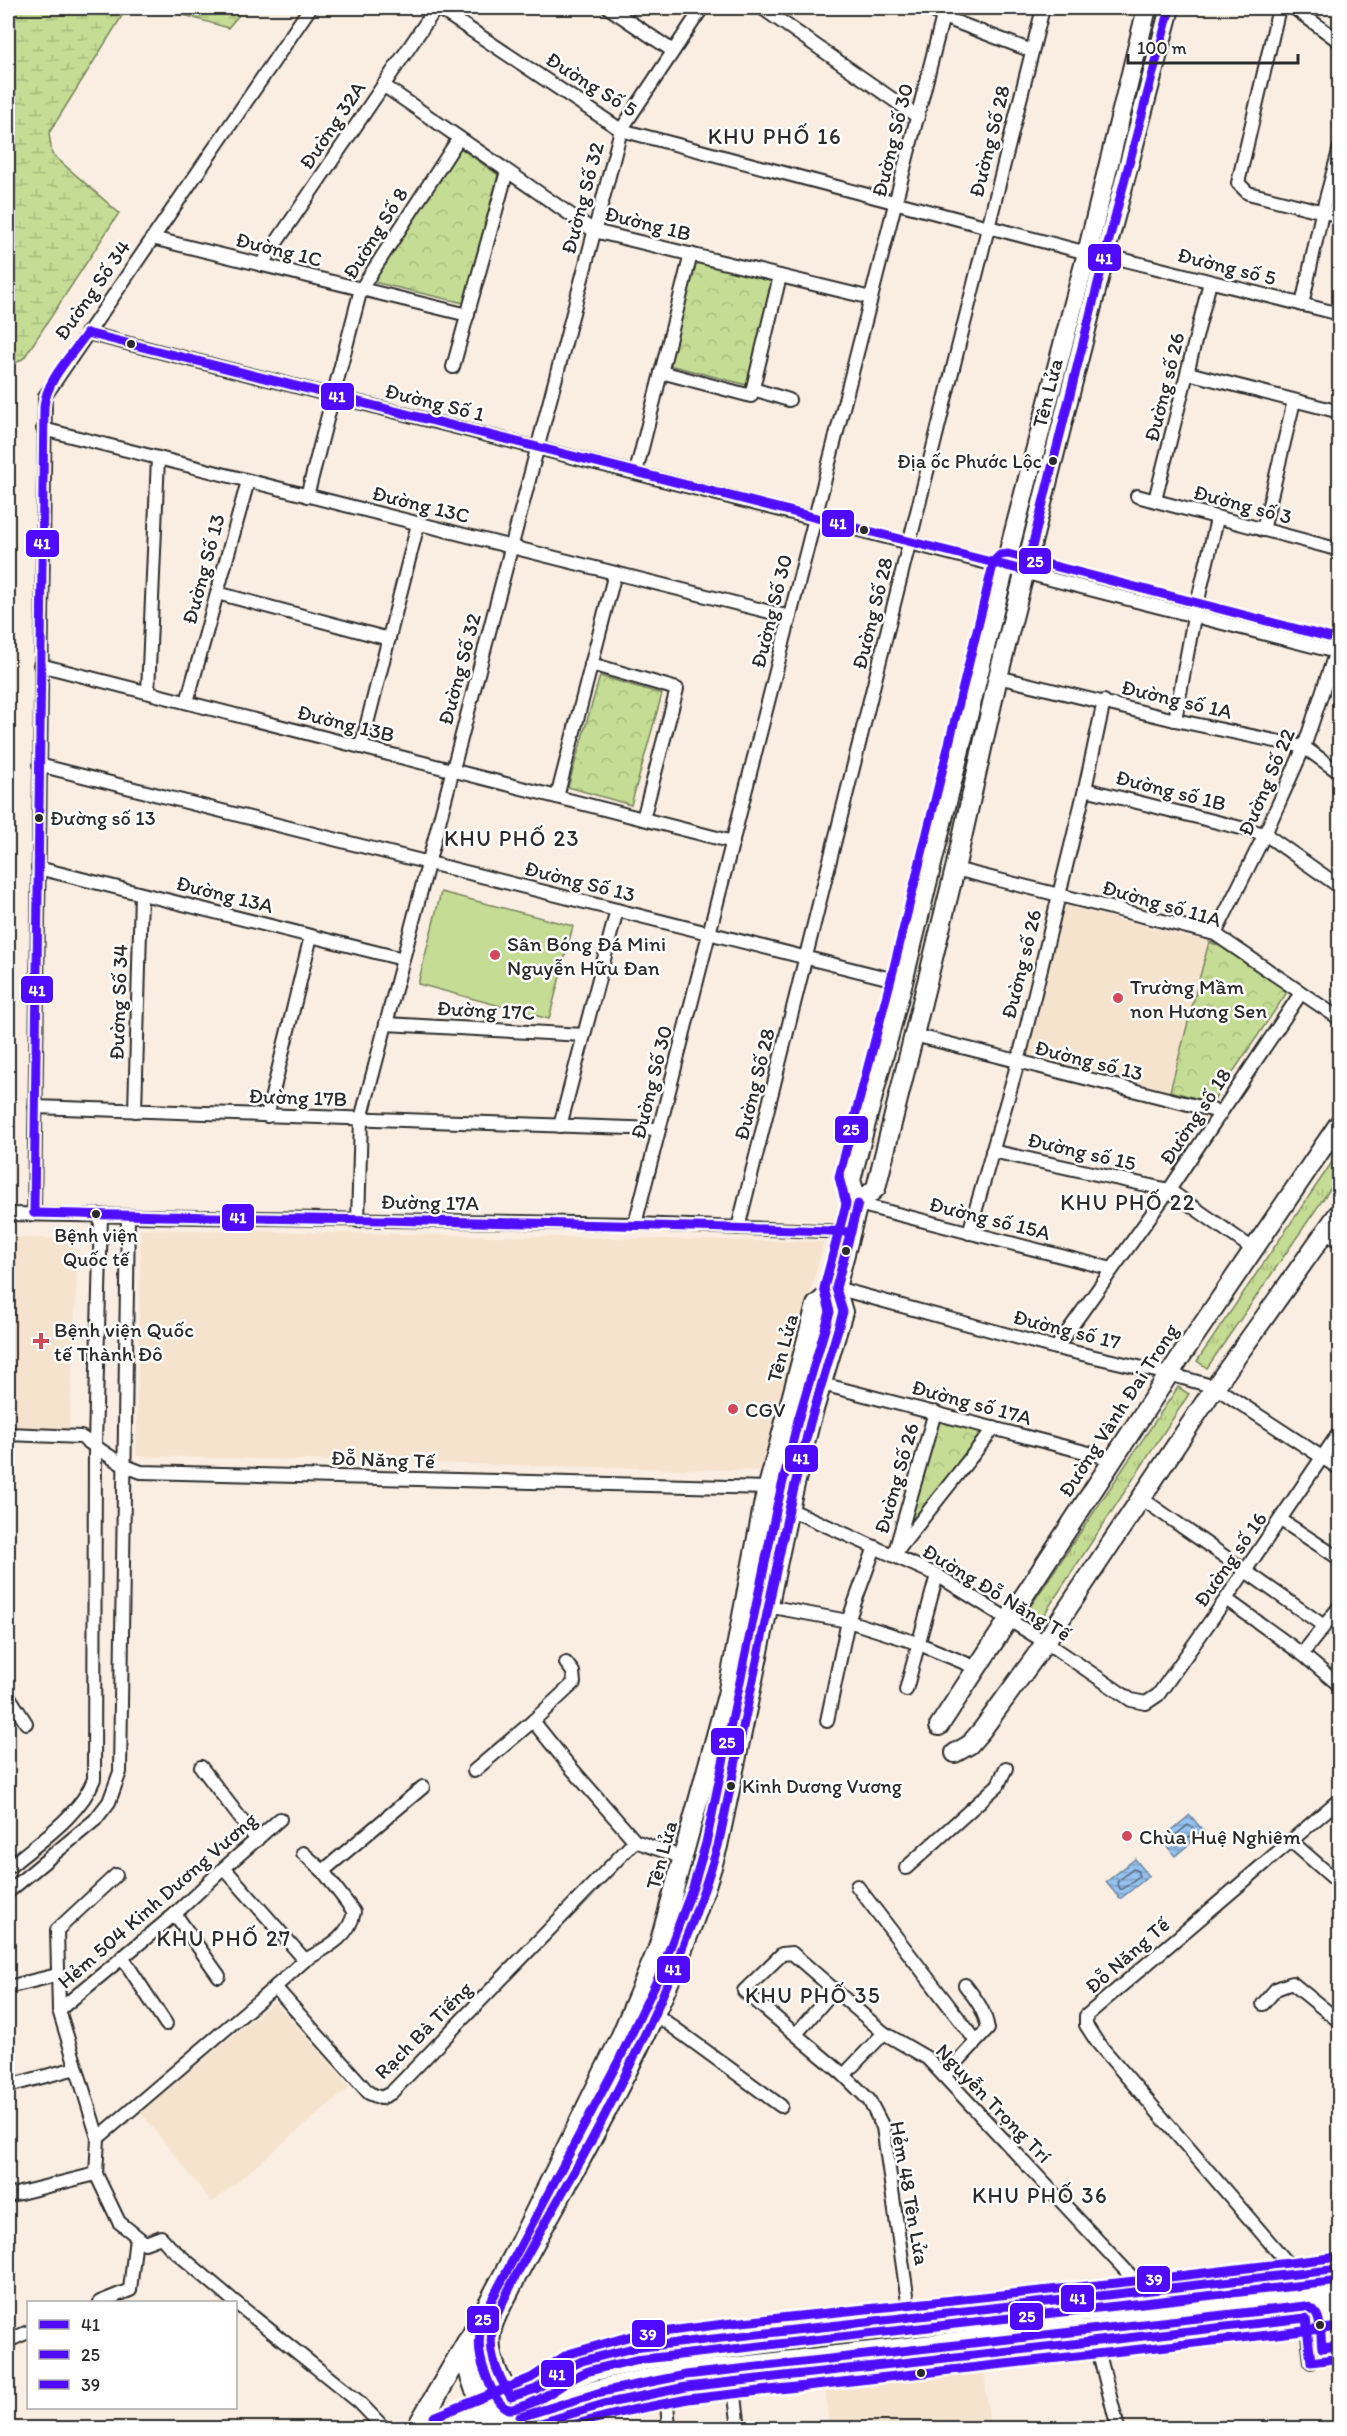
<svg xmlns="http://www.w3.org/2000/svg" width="1347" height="2436" font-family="Itim,sans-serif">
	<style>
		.built { fill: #f6e3ce }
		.grass { fill: url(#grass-tufts); stroke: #78845f; stroke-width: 1.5 }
		.wetland { fill: url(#wetland-marsh); stroke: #78845f; stroke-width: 1.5 }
		.park { fill: url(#park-crowns); stroke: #78845f; stroke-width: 1.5 }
		.pitch { fill: #c4dc93; stroke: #78845f; stroke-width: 1.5 }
		.water { fill: url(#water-rules); stroke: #6b86a1; stroke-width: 1.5 }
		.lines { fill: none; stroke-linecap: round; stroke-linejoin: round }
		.shore { stroke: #556779; stroke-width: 1.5 }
		.street-casing { stroke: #2b2b2b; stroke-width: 16 }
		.secondary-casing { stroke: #2b2b2b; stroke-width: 22 }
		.primary-casing { stroke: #2b2b2b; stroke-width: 24 }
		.street { stroke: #fff; stroke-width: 12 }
		.secondary { stroke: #fff; stroke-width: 18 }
		.primary { stroke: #fff; stroke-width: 20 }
		.bus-1-casing { stroke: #fff; stroke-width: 14 }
		.bus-2-casing { stroke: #fff; stroke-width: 14 }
		.bus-3-casing { stroke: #fff; stroke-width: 14 }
		.bus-1 { stroke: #4f0aff; stroke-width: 9 }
		.bus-2 { stroke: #4f0aff; stroke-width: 9 }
		.bus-3 { stroke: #4f0aff; stroke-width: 9 }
		.bus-dot { fill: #2b2b2b; stroke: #fff; stroke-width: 2 }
		.poi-dot { fill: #d1495b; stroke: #fff; stroke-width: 2 }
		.labels { text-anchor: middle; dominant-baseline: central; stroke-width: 5; stroke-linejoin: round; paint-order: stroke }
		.bus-label { font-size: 20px; fill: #2b2b2b; stroke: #fff; text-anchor: start }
		.street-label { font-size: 21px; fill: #2b2b2b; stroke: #fff }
		.poi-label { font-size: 21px; fill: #2b2b2b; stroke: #fff; text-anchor: start }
		.neighbourhood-label { font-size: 22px; letter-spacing: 1.5px; fill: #2b2b2b; stroke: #fff }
		.line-badge { stroke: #fff; stroke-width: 2 }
		.badge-label { font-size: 16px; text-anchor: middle; font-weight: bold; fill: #fff }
	</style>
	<defs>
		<pattern id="grass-tufts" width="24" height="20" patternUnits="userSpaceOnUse" patternTransform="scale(1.5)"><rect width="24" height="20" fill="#c4dc93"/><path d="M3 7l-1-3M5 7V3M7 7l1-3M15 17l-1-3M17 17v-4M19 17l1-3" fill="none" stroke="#a9bd7f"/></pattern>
		<pattern id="wetland-marsh" width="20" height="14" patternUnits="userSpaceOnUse" patternTransform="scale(1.5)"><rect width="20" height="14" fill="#c4dc93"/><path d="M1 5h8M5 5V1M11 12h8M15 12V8" fill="none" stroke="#a9bd7f"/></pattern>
		<pattern id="park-crowns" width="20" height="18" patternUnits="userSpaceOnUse" patternTransform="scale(1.5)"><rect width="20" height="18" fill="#c4dc93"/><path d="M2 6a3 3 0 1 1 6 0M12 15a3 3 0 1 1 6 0" fill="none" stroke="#a9bd7f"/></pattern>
		<pattern id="water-rules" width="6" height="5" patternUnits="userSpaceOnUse" patternTransform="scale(1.5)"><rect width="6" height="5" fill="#95c2ef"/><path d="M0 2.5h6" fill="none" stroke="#7a9ec2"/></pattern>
	</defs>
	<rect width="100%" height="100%" fill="#faeee2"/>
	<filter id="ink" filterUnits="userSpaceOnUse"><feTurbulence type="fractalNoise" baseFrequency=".0167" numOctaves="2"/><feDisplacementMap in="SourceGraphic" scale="12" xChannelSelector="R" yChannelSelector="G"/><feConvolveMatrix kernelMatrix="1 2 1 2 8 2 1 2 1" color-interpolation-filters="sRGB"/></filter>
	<g filter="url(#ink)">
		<g class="built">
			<polygon points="1066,906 1209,942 1170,1091 1033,1058 1028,1053 1062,909"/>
			<polygon points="141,1229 824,1242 762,1471 136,1456"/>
			<polygon points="8,1237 67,1239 78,1254 69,1430 8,1428"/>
			<polygon points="274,2002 318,2049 350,2087 212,2203 140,2111"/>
			<polygon points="983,2361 990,2428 829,2428 825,2383"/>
		</g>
		<g class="grass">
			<polygon points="1339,1152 1339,1176 1207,1368 1197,1361"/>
			<polygon points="1178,1387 1189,1394 1041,1619 1028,1610"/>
		</g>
		<g class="wetland">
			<polygon points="8,8 127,8 49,133 52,154 119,213 24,358 8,368"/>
			<polygon points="160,8 245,8 228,28"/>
		</g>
		<g class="park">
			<polygon points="460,148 498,175 464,303 373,282"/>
			<polygon points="695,261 774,281 747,385 669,365"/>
			<polygon points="600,676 662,694 631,805 568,787"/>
			<polygon points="1209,942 1220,946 1283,987 1286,994 1214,1100 1206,1101 1170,1091"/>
			<polygon points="939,1418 985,1431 903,1536"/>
		</g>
		<polygon class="pitch" points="441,892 573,926 549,1019 418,984"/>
		<g class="water">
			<polygon points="1190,1815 1204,1832 1175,1856 1161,1839"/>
			<polygon points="1135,1859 1149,1876 1120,1899 1106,1882"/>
		</g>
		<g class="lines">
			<g class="shore">
				<polygon points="1188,1825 1194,1829 1194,1833 1178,1846 1175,1846 1172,1838"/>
				<polygon points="1133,1869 1137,1870 1139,1876 1123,1889 1120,1889 1117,1882"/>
			</g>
			<defs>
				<g id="street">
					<polyline points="438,8 621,130 1087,253"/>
					<polyline points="609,8 673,51"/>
					<polyline points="762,8 918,117"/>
					<polyline points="929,8 943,17 1032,51"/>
					<polyline points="1279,8 1238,183 1248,193 1340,216"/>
					<polyline points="1294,8 1340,42"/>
					<polyline points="383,85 594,231 871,298"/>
					<polyline points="152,238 468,315"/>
					<polyline points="1105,255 1340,314"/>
					<polyline points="261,265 436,8"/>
					<polyline points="1302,305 1322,213 1340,147"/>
					<polyline points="87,333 1340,653"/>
					<polyline points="453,367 507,171"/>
					<polyline points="661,372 751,396 780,276"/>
					<polyline points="1188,373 1340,412"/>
					<polyline points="753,389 789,400"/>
					<polyline points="43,429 790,617"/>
					<polyline points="636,472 691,254"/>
					<polyline points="307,496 361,289 459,138"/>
					<polyline points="1137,496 1340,550"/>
					<polyline points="1155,500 1210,282"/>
					<polyline points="1263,530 1294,401"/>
					<polyline points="217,593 389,639"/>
					<polyline points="591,664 677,689 643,819"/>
					<polyline points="40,665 733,842"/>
					<polyline points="998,677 1175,720 1304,747 1340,773"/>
					<polyline points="148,692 158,458"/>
					<polyline points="187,702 248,481"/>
					<polyline points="1175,720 1194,617 1217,519"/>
					<polyline points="361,747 418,524"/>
					<polyline points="39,765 903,982"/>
					<polyline points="1085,789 1265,834 1340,887"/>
					<polyline points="557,797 615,573"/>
					<polyline points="38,868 403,959"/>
					<polyline points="955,869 1215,934 1340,1019"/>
					<polyline points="1215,934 1265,834 1304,747 1340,639"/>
					<polyline points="386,1024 584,1035"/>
					<polyline points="914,1035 1220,1112"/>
					<polyline points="35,1107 659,1129"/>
					<polyline points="135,1111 141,894"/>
					<polyline points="267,1116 311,936"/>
					<polyline points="560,1126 617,910"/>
					<polyline points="992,1151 1169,1190 1253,1249"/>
					<polyline points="858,1204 1112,1269"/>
					<polyline points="34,1213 45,396 310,8"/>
					<polyline points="8,1214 635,1224 851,1232"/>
					<polyline points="358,1221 361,1119 621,130 702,8"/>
					<polyline points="635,1224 945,8"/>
					<polyline points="738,1228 1043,8"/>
					<polyline points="1325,1232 1340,1242"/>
					<polyline points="969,1233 1018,1062 1085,789 1104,701"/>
					<polyline points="836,1288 1056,1348 1169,1374 1215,1387 1340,1469"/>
					<polyline points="1056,1348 1169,1190 1301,993"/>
					<polyline points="822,1384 1112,1459"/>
					<polyline points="8,1434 81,1437 123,1465 141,1472 768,1488"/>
					<polyline points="1141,1498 1324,1626"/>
					<polyline points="789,1509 937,1575 1056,1649 1131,1700 1146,1703 1158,1695 1226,1599 1340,1431"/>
					<polyline points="1281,1520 1340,1559"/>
					<polyline points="896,1548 935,1412"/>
					<polyline points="894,1555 994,1428"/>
					<polyline points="1226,1599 1302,1654 1340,1686"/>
					<polyline points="767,1606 848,1621 917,1643 977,1668"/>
					<polyline points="1302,1654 1340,1606"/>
					<polyline points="906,1690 937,1575"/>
					<polyline points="8,1695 26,1723"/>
					<polyline points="533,1721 574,1683 573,1672 566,1663"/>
					<polyline points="827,1721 848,1621 875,1547"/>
					<polyline points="201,1767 257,1840"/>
					<polyline points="474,1771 533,1721 566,1762 635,1841 684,1858"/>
					<polyline points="1291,1841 1340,1884"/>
					<path d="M303,1853L323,1871L354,1912C349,1938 326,1948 305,1960"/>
					<path d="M8,1868C37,1843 80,1816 94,1779L95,1444L101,1215"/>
					<polyline points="224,1868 305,1960 275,1987"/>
					<polyline points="906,1868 998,1785 1006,1768"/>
					<polyline points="323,1871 423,1787"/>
					<polyline points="116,1875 57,1930 59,2010 98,2138 96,2174 119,2222 145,2243 161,2237 170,2247 235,2302"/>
					<polyline points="857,1886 976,2041"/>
					<polyline points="8,1892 95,1820 109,1802 120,1772 128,1216"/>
					<polyline points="175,1914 219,1976"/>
					<polyline points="122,1957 166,2024"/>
					<polyline points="8,1987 57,1975"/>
					<polyline points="636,2000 781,2106"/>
					<polyline points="1263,2004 1276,1989 1292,1983 1340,2022"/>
					<polyline points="59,2010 175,1914 224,1868 280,1819"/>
					<polyline points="796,2034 835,1989"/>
					<polyline points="844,2075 884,2033"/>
					<path d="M944,2076L988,2029C985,2011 976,1999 965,1985"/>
					<polyline points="8,2086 76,2068"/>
					<polyline points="98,2138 275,1987 369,2093 381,2098 391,2093 635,1841"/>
					<polyline points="8,2196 96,2174"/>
					<polyline points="1298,2275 1097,2042 1086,2025 1086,2016 1340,1799"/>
					<polyline points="100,2302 130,2290 136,2237"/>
					<polyline points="236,2303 359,2402 384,2428"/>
					<polyline points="910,2316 883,2127 869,2100 844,2075 744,1991 782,1954 792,1953 884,2033 927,2058 1146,2292"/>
					<polyline points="1306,2318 1311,2362"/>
					<polyline points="8,2341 28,2332"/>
					<polyline points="1096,2342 1118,2428"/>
					<polyline points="733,2381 739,2428"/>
					<polyline points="666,2390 669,2428"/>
				</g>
				<g id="secondary">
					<polyline points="858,1204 876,1188 955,869 998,677 1105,255 1170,8"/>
					<polyline points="939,1726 1169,1374 1340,1122"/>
					<polyline points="955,1753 969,1745 982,1730 1038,1653 1215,1387 1340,1211"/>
					<path d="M511,2397C499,2378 486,2352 492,2329C495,2316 503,2304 509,2292C526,2257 546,2223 565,2189C625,2079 685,1966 718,1846L789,1509L810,1423L843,1312L836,1288L858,1204L851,1180L903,982L1005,566L1087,253L1147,8"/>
					<polyline points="486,2408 474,2388 467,2367 468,2341 513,2256 619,2040 658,1948 727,1695 764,1501 816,1305 836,1288"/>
				</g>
				<g id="primary">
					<polyline points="1241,2325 1340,2315"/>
					<polyline points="417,2428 468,2341"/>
					<polyline points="439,2428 519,2394 595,2370 652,2358 842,2333 1155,2304 1340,2282"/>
					<path d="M489,2428C546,2402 607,2386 670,2375L1003,2337L1091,2330L1340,2301"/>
					<path d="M524,2428C577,2409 630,2396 686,2387L1039,2347"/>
				</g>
			</defs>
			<use href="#street" class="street-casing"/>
			<use href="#secondary" class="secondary-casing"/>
			<use href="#primary" class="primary-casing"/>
			<use href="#street" class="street"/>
			<use href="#secondary" class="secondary"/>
			<use href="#primary" class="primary"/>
			<defs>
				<g id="bus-1">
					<polyline points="87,333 1026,571 1105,255 1170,8"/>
					<path d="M858,1204L836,1288L843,1312L810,1423L789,1509L718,1846C686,1952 640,2050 588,2147C557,2204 521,2260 495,2319C485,2347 496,2373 511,2397L536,2389L560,2372L582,2361L633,2348L1340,2269"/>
					<path d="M34,1213L44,407C46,380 72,355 87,333"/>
					<path d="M34,1213C306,1220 579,1222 851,1232"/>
					<polyline points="524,2428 604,2404 686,2387 1306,2318 1311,2362 1340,2358"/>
				</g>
				<g id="bus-2">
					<path d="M1340,640L1008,554L1000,555L994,561L891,979L839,1177L846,1204L824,1288L830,1312L798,1420L777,1506L706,1843L693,1887L660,1974L620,2058L489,2305C477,2328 476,2351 486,2375C490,2385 497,2407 509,2409C514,2410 521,2406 526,2405C549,2398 565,2380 586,2372C602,2367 619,2364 635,2360L1340,2281"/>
					<polyline points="560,2428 627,2411 688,2399 1340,2327"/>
				</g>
				<g id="bus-3">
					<polyline points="434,2417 531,2378 568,2354 631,2336 732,2323 1145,2280 1339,2257"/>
					<path d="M520,2417L601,2392L685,2375L1305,2306C1323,2308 1320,2334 1322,2348L1338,2346"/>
				</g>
			</defs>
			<use href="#bus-1" class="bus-1-casing"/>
			<use href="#bus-2" class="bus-2-casing"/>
			<use href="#bus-3" class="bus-3-casing"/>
			<use href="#bus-1" class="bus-1"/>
			<use href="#bus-2" class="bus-2"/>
			<use href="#bus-3" class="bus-3"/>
		</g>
	</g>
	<g class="bus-dot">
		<circle cx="131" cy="344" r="5"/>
		<circle cx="1053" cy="461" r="5"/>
		<circle cx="864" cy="530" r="5"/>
		<circle cx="39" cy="818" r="5"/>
		<circle cx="96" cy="1214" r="5"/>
		<circle cx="846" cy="1251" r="5"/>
		<circle cx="731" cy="1786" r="5"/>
		<circle cx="1320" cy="2325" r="5"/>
		<circle cx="921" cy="2373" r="5"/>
	</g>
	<g class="poi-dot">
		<circle cx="495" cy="955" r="6"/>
		<circle cx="1118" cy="998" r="6"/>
		<path d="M38 1332h6v6h6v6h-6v6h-6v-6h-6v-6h6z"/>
		<circle cx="733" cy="1409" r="6"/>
		<circle cx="1127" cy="1836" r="6"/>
	</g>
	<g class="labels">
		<g class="bus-label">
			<text x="1042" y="461" text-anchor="end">Địa ốc Phước Lộc</text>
			<text x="50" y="818">Đường số 13</text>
			<text x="96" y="1235" text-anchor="middle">Bệnh viện<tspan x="96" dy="24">Quốc tế</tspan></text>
			<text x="742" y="1786">Kinh Dương Vương</text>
		</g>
		<g class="street-label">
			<text transform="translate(592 84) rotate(32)">Đường Số 5</text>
			<text transform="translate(332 125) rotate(-56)">Đường 32A</text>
			<text transform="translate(892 140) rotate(-76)">Đường Số 30</text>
			<text transform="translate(989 141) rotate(-76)">Đường Số 28</text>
			<text transform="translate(582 198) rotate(-75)">Đường Số 32</text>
			<text transform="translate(648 223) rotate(14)">Đường 1B</text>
			<text transform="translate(375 233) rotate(-58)">Đường Số 8</text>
			<text transform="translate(279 249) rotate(14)">Đường 1C</text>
			<text transform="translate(1227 266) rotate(14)">Đường số 5</text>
			<text transform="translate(92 290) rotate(-55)">Đường Số 34</text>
			<text transform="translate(1164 387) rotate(-76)">Đường số 26</text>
			<text transform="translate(1047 393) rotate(-76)">Tên Lửa</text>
			<text transform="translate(435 402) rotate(14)">Đường Số 1</text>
			<text transform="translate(421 504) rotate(14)">Đường 13C</text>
			<text transform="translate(1243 504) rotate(15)">Đường số 3</text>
			<text transform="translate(203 569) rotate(-75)">Đường Số 13</text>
			<text transform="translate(771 611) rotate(-76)">Đường Số 30</text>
			<text transform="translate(872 613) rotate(-76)">Đường Số 28</text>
			<text transform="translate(459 669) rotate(-75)">Đường Số 32</text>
			<text transform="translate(1177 699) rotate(13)">Đường số 1A</text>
			<text transform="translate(346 723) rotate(14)">Đường 13B</text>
			<text transform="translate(1266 782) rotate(-67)">Đường Số 22</text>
			<text transform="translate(1171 790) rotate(14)">Đường số 1B</text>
			<text transform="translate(580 881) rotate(14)">Đường Số 13</text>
			<text transform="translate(225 894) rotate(14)">Đường 13A</text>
			<text transform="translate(1162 903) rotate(16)">Đường số 11A</text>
			<text transform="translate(1021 964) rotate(-76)">Đường số 26</text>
			<text transform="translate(118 1002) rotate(-88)">Đường Số 34</text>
			<text transform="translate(486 1010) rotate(3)">Đường 17C</text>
			<text transform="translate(1089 1060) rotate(14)">Đường số 13</text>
			<text transform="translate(651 1082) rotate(-76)">Đường Số 30</text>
			<text transform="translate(754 1084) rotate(-76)">Đường Số 28</text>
			<text transform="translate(298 1097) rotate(2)">Đường 17B</text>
			<text transform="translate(1195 1116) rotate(-56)">Đường số 18</text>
			<text transform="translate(1082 1151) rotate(13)">Đường số 15</text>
			<text transform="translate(430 1202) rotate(1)">Đường 17A</text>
			<text transform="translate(990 1218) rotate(14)">Đường số 15A</text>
			<text transform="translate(1067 1329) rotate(14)">Đường số 17</text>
			<text transform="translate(782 1348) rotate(-75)">Tên Lửa</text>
			<text transform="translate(972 1402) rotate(15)">Đường số 17A</text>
			<text transform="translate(1118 1410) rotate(-57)">Đường Vành Đai Trong</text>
			<text transform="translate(383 1459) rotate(2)">Đỗ Năng Tế</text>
			<text transform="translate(896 1478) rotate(-74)">Đường Số 26</text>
			<text transform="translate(1230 1559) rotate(-55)">Đường số 16</text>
			<text transform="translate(997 1592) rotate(31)">Đường Đỗ Năng Tế</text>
			<text transform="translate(661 1855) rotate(-75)">Tên Lửa</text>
			<text transform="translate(157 1900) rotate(-41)">Hẻm 504 Kinh Dương Vương</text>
			<text transform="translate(1127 1955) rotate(-41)">Đỗ Năng Tế</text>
			<text transform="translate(423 2030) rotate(-45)">Rạch Bà Tiếng</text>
			<text transform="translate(994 2103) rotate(46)">Nguyễn Trọng Trí</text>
			<text transform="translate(910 2193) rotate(80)">Hẻm 48 Tên Lửa</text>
		</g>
		<g class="poi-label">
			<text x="507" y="943">Sân Bóng Đá Mini<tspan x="507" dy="24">Nguyễn Hữu Đan</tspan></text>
			<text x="1130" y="986">Trường Mầm<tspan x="1130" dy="24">non Hương Sen</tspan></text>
			<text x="54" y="1329">Bệnh viện Quốc<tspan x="54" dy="24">tế Thành Đô</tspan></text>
			<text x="745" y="1409">CGV</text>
			<text x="1139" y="1836">Chùa Huệ Nghiêm</text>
		</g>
		<g class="neighbourhood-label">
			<text x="775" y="136">KHU PHỐ 16</text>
			<text x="512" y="838">KHU PHỐ 23</text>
			<text x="1128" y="1202">KHU PHỐ 22</text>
			<text x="224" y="1938">KHU PHỐ 27</text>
			<text x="813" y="1995">KHU PHỐ 35</text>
			<text x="1040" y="2195">KHU PHỐ 36</text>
		</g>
	</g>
	<g class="line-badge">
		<rect x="1087" y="243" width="35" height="29" rx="6" fill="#4f0aff"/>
		<rect x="320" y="382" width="35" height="29" rx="6" fill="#4f0aff"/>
		<rect x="821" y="509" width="34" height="29" rx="6" fill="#4f0aff"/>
		<rect x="25" y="529" width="35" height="29" rx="6" fill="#4f0aff"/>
		<rect x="1018" y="547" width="34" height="28" rx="6" fill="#4f0aff"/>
		<rect x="20" y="975" width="34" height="29" rx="6" fill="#4f0aff"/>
		<rect x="834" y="1115" width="35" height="29" rx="6" fill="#4f0aff"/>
		<rect x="221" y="1203" width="34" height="29" rx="6" fill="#4f0aff"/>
		<rect x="784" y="1444" width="35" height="29" rx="6" fill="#4f0aff"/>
		<rect x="710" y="1727" width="35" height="29" rx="6" fill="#4f0aff"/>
		<rect x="656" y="1955" width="35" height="29" rx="6" fill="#4f0aff"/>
		<rect x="1136" y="2265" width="35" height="28" rx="6" fill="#4f0aff"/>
		<rect x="1060" y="2284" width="35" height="29" rx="6" fill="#4f0aff"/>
		<rect x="1009" y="2302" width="35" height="29" rx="6" fill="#4f0aff"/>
		<rect x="466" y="2305" width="34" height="29" rx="6" fill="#4f0aff"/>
		<rect x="631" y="2319" width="35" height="29" rx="6" fill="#4f0aff"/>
		<rect x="540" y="2359" width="35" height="29" rx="6" fill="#4f0aff"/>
	</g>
	<g class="badge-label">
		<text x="1104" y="264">41</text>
		<text x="337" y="402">41</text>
		<text x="838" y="529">41</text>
		<text x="42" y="549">41</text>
		<text x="1035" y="567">25</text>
		<text x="37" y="996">41</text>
		<text x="851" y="1135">25</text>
		<text x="238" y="1223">41</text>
		<text x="801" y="1464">41</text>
		<text x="727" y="1748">25</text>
		<text x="673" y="1975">41</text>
		<text x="1154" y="2285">39</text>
		<text x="1078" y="2304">41</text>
		<text x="1027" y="2322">25</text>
		<text x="483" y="2325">25</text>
		<text x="648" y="2340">39</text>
		<text x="557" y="2380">41</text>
	</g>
	<rect width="1347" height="2436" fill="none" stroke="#fff" stroke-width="30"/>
	<rect x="15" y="15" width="1317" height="2406" fill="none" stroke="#2b2b2b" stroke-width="2" filter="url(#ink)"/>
	<rect x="27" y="2301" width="210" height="108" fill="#ffffff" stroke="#aaaaaa" stroke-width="1.5"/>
	<rect x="39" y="2320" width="30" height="9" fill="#4f0aff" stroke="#aaaaaa" stroke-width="1.5"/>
	<text x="81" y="2331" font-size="18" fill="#2b2b2b">41</text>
	<rect x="39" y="2350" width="30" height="9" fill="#4f0aff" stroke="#aaaaaa" stroke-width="1.5"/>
	<text x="81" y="2361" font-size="18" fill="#2b2b2b">25</text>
	<rect x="39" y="2380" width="30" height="9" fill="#4f0aff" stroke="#aaaaaa" stroke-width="1.5"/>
	<text x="81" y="2391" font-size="18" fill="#2b2b2b">39</text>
	<path d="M1128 54v9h170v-9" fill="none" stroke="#2b2b2b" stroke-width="3"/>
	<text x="1137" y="54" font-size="18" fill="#2b2b2b" stroke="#ffffff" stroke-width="4.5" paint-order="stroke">100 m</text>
</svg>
